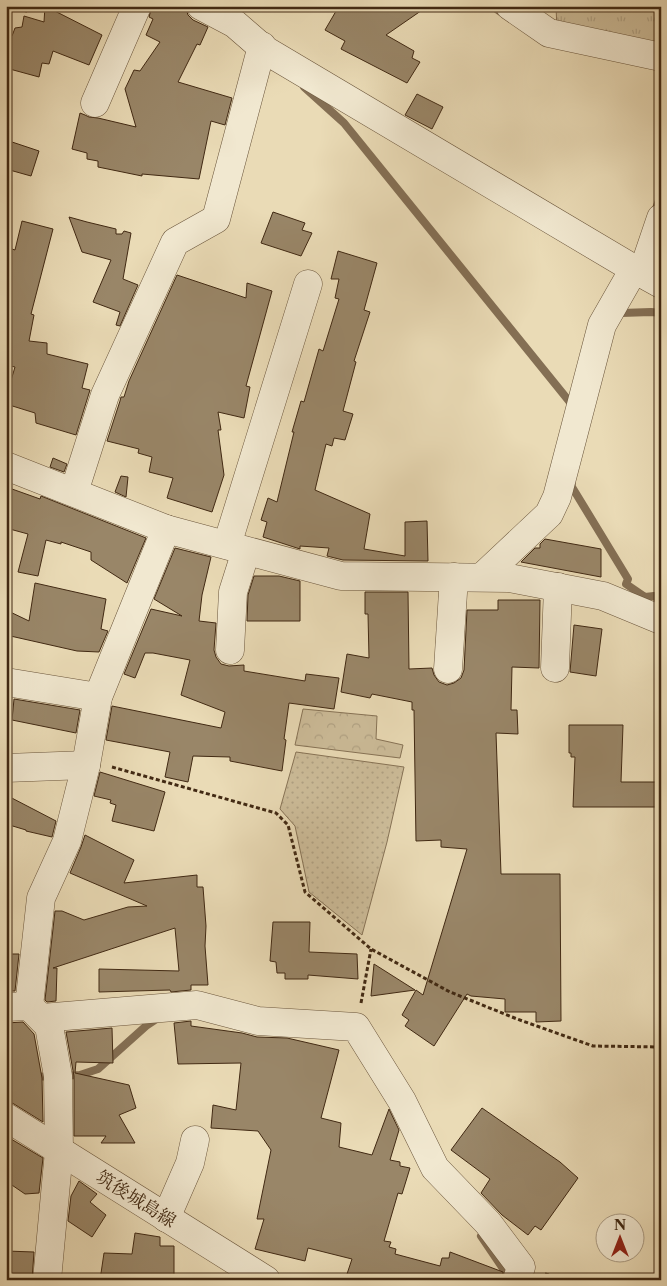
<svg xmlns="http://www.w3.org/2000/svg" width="667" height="1286" font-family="'Libre Caslon Text','Noto Serif JP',serif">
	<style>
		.grass { fill: url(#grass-dots); stroke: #877356 }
		.forest { fill: url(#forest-crowns); stroke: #877356 }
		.park { fill: url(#park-tufts); stroke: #877356 }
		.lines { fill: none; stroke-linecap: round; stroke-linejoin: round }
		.stream { stroke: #846f54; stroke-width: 8 }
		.building { fill: #998668; stroke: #412913 }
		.minor-casing { stroke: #6b563c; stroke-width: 29 }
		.path { stroke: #412913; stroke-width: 3; stroke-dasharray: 4 2.5; stroke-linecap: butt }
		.minor { stroke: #f1e8d0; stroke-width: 28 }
		.labels { text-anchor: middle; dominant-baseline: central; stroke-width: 4; stroke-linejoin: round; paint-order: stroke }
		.street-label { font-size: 18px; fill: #412913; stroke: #f1e8d0 }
	</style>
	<defs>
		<pattern id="grass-dots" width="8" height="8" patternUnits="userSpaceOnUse" patternTransform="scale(1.25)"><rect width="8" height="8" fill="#cdbd9a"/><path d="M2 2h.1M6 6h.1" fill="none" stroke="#b1a284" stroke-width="1.8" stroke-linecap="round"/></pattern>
		<pattern id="forest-crowns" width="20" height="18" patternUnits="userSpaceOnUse" patternTransform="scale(1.25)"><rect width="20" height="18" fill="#cdbd9a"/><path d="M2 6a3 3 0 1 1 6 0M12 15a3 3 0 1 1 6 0" fill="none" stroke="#b1a284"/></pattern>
		<pattern id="park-tufts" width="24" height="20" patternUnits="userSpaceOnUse" patternTransform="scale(1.25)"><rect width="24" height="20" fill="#cdbd9a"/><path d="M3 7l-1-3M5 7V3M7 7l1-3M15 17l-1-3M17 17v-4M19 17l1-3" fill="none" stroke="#b1a284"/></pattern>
	</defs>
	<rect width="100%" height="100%" fill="#eadbb6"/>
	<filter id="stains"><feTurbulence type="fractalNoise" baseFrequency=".004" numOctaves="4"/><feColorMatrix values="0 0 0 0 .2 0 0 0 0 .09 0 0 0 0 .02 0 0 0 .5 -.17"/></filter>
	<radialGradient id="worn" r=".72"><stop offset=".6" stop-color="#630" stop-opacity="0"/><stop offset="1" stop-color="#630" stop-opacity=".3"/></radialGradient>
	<polygon class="grass" points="296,752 404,767 387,842 362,935 309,892 295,826 280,809"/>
	<polygon class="forest" points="303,709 377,716 376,739 403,745 400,758 295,745"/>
	<polygon class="park" points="556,6 661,6 661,54 557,30"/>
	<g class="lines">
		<g class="stream">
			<polyline points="492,6 505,15"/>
			<polyline points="304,87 344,123 573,406"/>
			<polyline points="654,214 661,195"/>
			<polyline points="618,317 621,313 651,312 661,313"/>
			<polyline points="571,479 572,487 628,579 626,584 645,597 654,596 661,601"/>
			<polyline points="31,1077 80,1075 98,1069 146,1026 158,1018"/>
			<polyline points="481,1236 506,1273 514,1275"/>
		</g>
	</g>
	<g class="building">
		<polygon points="45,6 102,35 89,65 53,51 49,64 42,63 39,77 6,68 6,36 12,36 15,28 22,27 24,16 44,22"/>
		<polygon points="152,6 181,6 186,9 188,15 193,20 208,27 200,45 197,44 178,82 232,98 225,125 211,121 199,179 142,174 142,176 98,167 98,161 87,159 87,153 72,149 80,113 85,115 89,117 98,118 136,127 125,89 134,70 140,71 160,42 146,35 153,19 149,17"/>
		<polygon points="339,6 428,6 386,35 414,51 412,58 420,62 407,83 341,49 345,41 325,30"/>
		<polygon points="417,94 443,107 432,129 405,115"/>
		<polygon points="6,140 39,151 31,176 6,169"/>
		<polygon points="273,212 305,223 302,230 312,233 301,256 261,243"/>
		<polygon points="69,217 87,222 116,229 116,234 122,234 124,231 131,233 123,279 138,285 120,326 116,325 120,312 93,302 111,260 82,252"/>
		<polygon points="22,221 53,229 31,314 34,315 29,341 47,343 47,354 88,364 82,388 90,390 76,435 36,423 35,413 6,404 6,397 15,367 6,365 6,247 15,250"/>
		<polygon points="338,251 377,263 364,310 370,312 354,361 356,362 343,411 353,414 345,440 334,438 332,446 326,444 315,490 370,514 364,549 405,556 405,522 427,521 428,561 343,560 327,556 329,548 300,546 300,549 263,537 267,522 261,520 268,498 277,502 294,432 292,432 301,401 304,402 319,349 323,351 339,299 335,298 339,279 331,279"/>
		<polygon points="177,275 246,298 247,283 272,291 246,386 250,387 244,418 218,412 221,430 218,430 224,475 212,512 167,498 173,478 149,472 152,457 138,453 139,449 107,441 120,401 121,397 124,397 129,381"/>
		<polygon points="53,458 67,464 64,472 50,467"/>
		<polygon points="121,476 128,477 126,497 115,492"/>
		<polygon points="12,489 40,499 41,496 146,538 127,583 91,560 91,552 61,542 61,544 46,540 38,576 18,572 28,534 6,528 6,509"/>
		<polygon points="545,539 601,549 601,577 521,562 535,548 540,548 540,544"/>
		<polygon points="175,548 211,557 202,595 199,621 216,623 214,650 216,657 221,664 229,666 244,665 244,671 305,681 306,674 339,678 334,709 289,703 284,739 286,740 282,771 230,761 230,757 193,756 188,782 165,777 170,752 106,740 112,706 221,728 225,712 181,695 190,660 153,653 145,653 135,678 124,674 151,609 182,616 154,599"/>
		<polygon points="254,576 279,576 300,581 300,621 247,621 248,595"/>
		<polygon points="35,583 106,599 101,629 108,631 99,652 77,651 6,635 6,610 29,621"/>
		<polygon points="365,592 408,592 409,669 432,668 434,675 439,682 447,685 454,683 461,678 464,670 467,610 498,610 498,600 540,600 539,668 512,667 511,710 517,710 518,734 496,733 501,874 560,874 561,1021 536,1022 536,1012 505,1012 505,999 471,996 467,994 434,1046 405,1026 409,1020 402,1015 416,990 423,995 467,849 441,847 441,840 416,841 414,710 412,710 412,702 372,694 370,698 341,692 347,654 369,658 368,614 365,614"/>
		<polygon points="574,625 602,629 596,676 570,672"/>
		<polygon points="14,699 80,710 76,733 12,720"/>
		<polygon points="569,725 623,725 621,782 661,782 661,807 573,807 575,757 571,757 571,753 569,753"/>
		<polygon points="100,772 165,792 154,831 112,821 116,805 110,803 111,800 94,796"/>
		<polygon points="6,795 56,821 52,837 26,831 26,830 6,824"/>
		<polygon points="85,835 134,860 124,883 197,875 197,887 203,887 206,926 205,946 208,985 191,985 191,990 171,992 170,990 99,992 99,969 179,971 175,928 53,968 57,968 56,1001 47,1002 45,1000 55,911 62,911 84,920 128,907 147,906 70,873 81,847"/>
		<polygon points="273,922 310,922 309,952 357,954 358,979 308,975 308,979 285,979 285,973 277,973 276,962 270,961"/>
		<polygon points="6,954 19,954 15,991 6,991"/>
		<polygon points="374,964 415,990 371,996"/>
		<polygon points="191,1021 191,1026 242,1033 257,1037 287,1038 339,1050 321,1118 341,1123 339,1147 372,1155 389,1109 399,1130 390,1160 400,1162 400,1166 410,1168 402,1194 398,1193 384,1241 391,1242 389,1247 396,1249 395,1254 440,1266 442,1258 449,1258 450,1252 503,1272 502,1280 345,1280 352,1259 308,1248 305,1261 255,1249 264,1219 257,1219 271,1150 258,1131 211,1128 213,1105 236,1110 241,1063 178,1064 174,1023"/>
		<polygon points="23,1022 34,1034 42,1078 43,1122 14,1104 6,1100 6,1023"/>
		<polygon points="112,1028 113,1063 76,1062 75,1073 129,1085 136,1108 119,1115 135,1143 101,1143 106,1136 74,1136 74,1076 66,1032"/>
		<polygon points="482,1108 560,1162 578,1178 541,1230 535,1226 528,1235 502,1215 481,1193 490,1179 451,1150"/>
		<polygon points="6,1136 43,1158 39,1193 25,1194 6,1181"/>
		<polygon points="79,1181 97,1194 90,1202 106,1215 92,1237 68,1221 71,1196"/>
		<polygon points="135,1233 160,1237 160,1246 174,1246 174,1280 100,1280 104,1253 132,1254"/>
		<polygon points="6,1251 34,1252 32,1280 6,1280"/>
	</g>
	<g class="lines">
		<defs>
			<g id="minor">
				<polyline points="201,6 235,24 265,50 634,269 661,284"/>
				<polyline points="510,6 549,33 661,57"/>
				<polyline points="95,103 137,6"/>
				<polyline points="642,274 661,218"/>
				<polyline points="6,466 166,529 341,576 509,578 603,596 661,620"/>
				<polyline points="74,492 105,395 175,242 216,219 262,46"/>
				<polyline points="227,545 308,284"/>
				<polyline points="482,577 549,514 557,497 602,325 634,269"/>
				<polyline points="230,650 233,592 246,551"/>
				<polyline points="555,668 558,587"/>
				<polyline points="448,669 454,577"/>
				<polyline points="6,682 98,697"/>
				<polyline points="6,768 86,765"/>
				<polyline points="29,1006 41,898 67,841 86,765 98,697 166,529"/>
				<polyline points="6,1007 29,1006 49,1026 58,1076 59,1151 47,1280"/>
				<polyline points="42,1018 197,1005 258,1021 356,1027 402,1101 435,1168 488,1223 521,1267 517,1280"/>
				<polyline points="6,1117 266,1280"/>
				<polyline points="166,1218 190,1163 195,1140"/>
			</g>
		</defs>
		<use href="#minor" class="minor-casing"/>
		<g class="path">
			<polyline points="11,6 29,12"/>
			<polyline points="112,767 276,813 288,825 305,892 371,949 450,992 517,1019 593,1046 661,1047"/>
			<polyline points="361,1003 371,949"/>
			<polyline points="545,1274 558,1277 563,1280"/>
		</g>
		<use href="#minor" class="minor"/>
	</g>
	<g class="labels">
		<g class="street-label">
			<text transform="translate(136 1199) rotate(32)">筑後城島線</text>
		</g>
	</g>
	<rect width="667" height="1286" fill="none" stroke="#eadbb6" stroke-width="25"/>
	<rect x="8" y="8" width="652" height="1271" fill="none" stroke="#412913" stroke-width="2.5"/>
	<rect x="12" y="12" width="642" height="1261" fill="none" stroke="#412913"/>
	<g transform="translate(620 1238)"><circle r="24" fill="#f1e8d0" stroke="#ab9c84"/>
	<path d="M0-4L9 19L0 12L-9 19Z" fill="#8f2418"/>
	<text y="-8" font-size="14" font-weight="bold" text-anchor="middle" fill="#412913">N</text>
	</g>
	<rect width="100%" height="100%" filter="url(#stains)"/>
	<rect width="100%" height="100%" fill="url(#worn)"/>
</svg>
